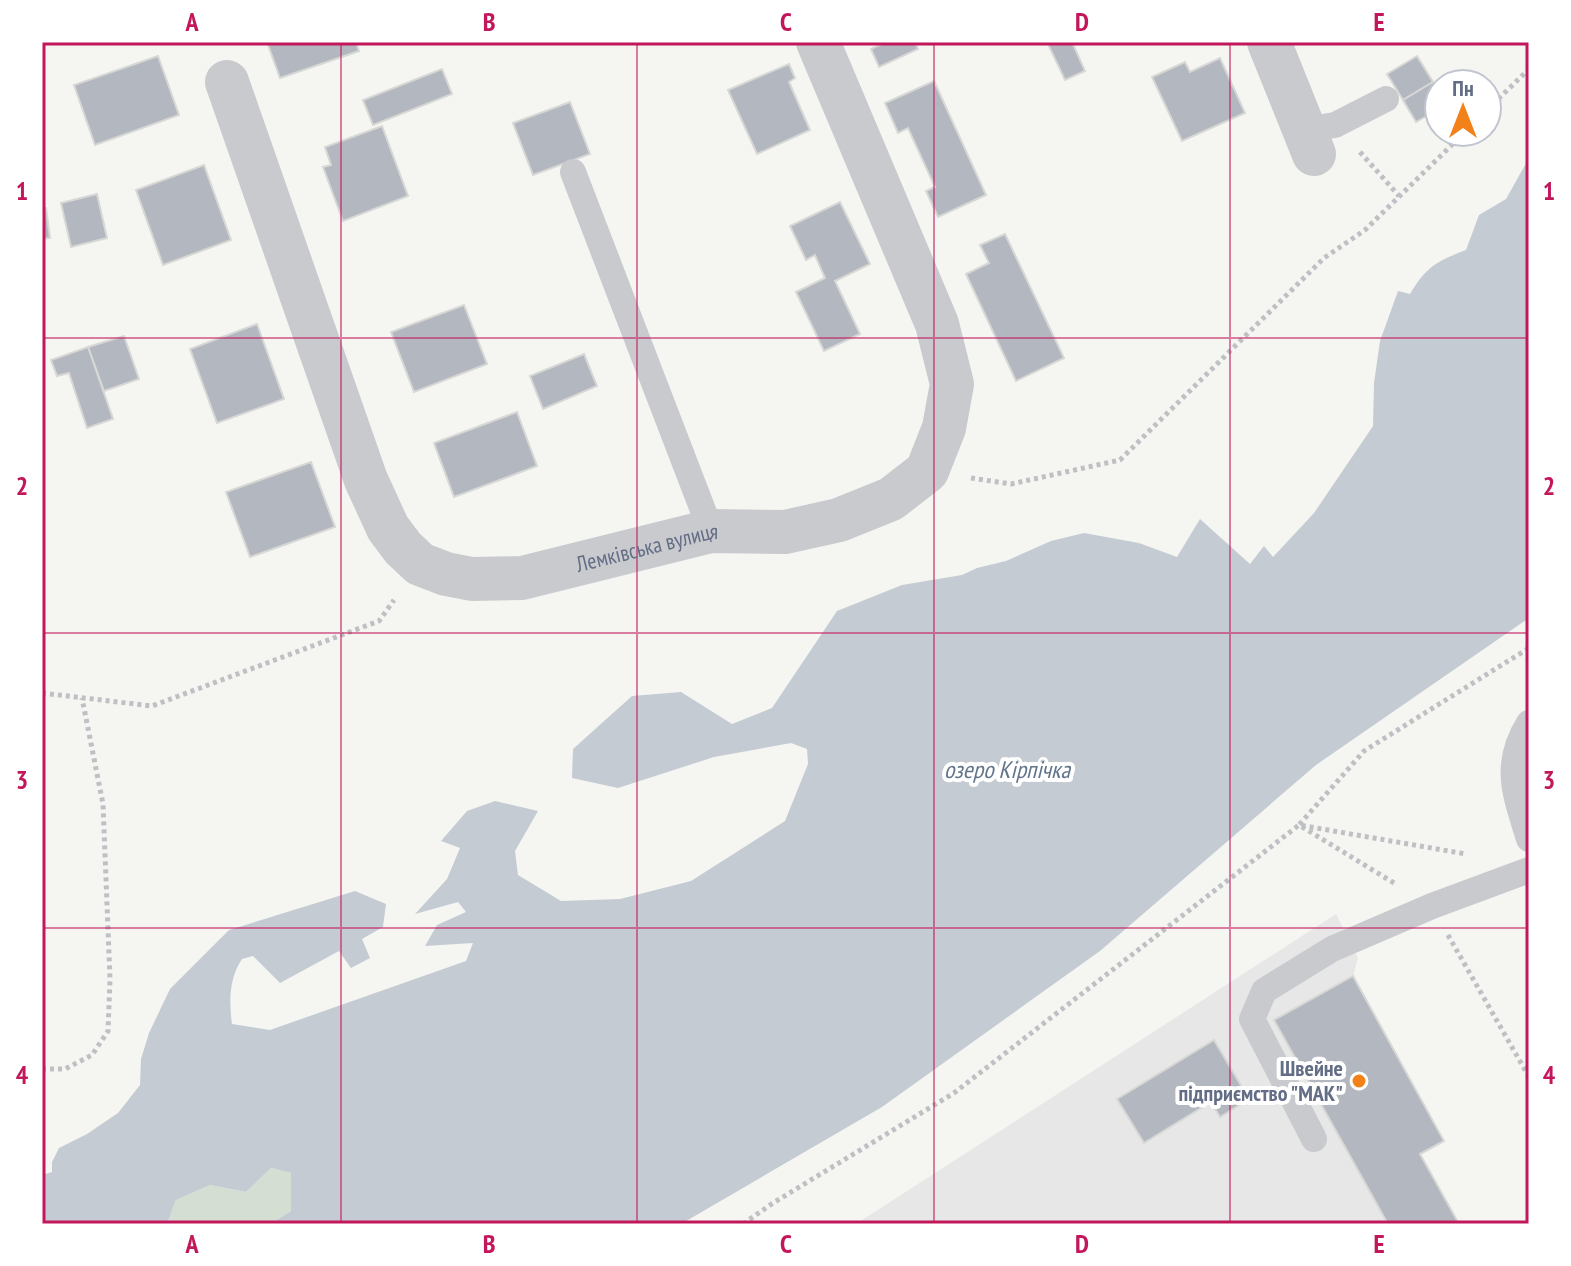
<svg xmlns="http://www.w3.org/2000/svg" width="1571" height="1266" font-family="'PT Sans Narrow',sans-serif">
	<style>
		.built { fill: #e6e7e6 }
		.green { fill: #d5ded3 }
		.water { fill: #c5cbd3 }
		.building { fill: #b3b7bf; stroke: #d7d8d5; stroke-width: 2 }
		.lines { fill: none; stroke-linecap: round; stroke-linejoin: round }
		.path { stroke: #bfc0c3; stroke-width: 5; stroke-dasharray: 4 4; stroke-linecap: butt }
		.service { stroke: #c8cace; stroke-width: 26 }
		.minor { stroke: #c8cace; stroke-width: 44 }
		.grid { fill: none; stroke: #c2185b; stroke-width: 2; stroke-opacity: 0.55 }
		.poi-dot { fill: #f18118; stroke: #fff; stroke-width: 3 }
		.labels { text-anchor: middle; dominant-baseline: central; stroke-width: 8; stroke-linejoin: round; paint-order: stroke }
		.street-label { font-size: 22px; fill: #636d86; stroke: #fff }
		.poi-label { font-size: 22px; font-weight: bold; fill: #636d86; stroke: #fff; text-anchor: end }
		.water-label { font-size: 24px; font-style: italic; fill: #63758a; stroke: #fff }
		.neatline { fill: none; stroke: #c2185b; stroke-width: 3 }
		.grid-label { font-size: 26px; text-anchor: middle; font-weight: bold; fill: #c2185b }
	</style>
	<rect width="100%" height="100%" fill="#f5f6f2"/>
	<polygon class="built" points="1336,914 1358,958 1353,977 1444,1141 1420,1155 1459,1224 856,1224"/>
	<polygon class="green" points="271,1168 291,1173 291,1211 270,1224 167,1224 176,1200 210,1185 246,1192"/>
	<path class="water" d="M1529,158V618L1316,765L1100,951L882,1107L681,1224H270L291,1211V1173L271,1168L246,1192L210,1185L176,1200L167,1224H42V1175L52,1172V1162L59,1148L87,1134L118,1113L140,1085L141,1059L149,1033L170,989L229,930L355,891L386,904L383,927L362,939L370,958L351,968L339,951L280,983L253,956L242,959C229,978 229,1002 232,1024L270,1030L466,961L473,943L425,946L437,925L466,912L458,902L415,914L447,879L460,848L441,841L467,811L495,801L538,811L515,851L518,875L561,901L620,899L691,881L785,821L808,764L807,749L791,743L714,757L618,788L572,778L573,749L632,696L681,692L732,724L772,708L837,611L902,585L962,575L977,568L1006,561L1051,541L1084,533L1139,543L1177,557L1200,519L1250,564L1264,546L1273,557L1314,513L1373,426L1374,383L1380,341L1398,291L1410,294C1426,267 1437,261 1466,250L1479,215L1506,199Z"/>
	<g class="building">
		<polygon points="267,42 356,42 359,51 280,78"/>
		<polygon points="886,42 915,42 918,49 879,67 871,49"/>
		<polygon points="1047,42 1072,42 1085,71 1065,80"/>
		<polygon points="158,56 179,115 95,145 74,85"/>
		<polygon points="1417,56 1433,82 1403,100 1387,74"/>
		<polygon points="1220,58 1245,113 1182,141 1152,77 1185,62 1190,72"/>
		<polygon points="789,64 795,78 789,82 810,130 757,154 728,90"/>
		<polygon points="442,69 452,94 373,125 363,100"/>
		<polygon points="934,81 986,195 938,217 926,191 935,187 908,128 898,133 885,103"/>
		<polygon points="1433,82 1439,92 1439,109 1416,122 1403,100"/>
		<polygon points="570,102 590,154 533,175 513,123"/>
		<polygon points="382,126 408,196 343,221 323,167 331,165 325,147"/>
		<polygon points="204,165 231,240 163,265 136,190"/>
		<polygon points="97,194 107,238 71,247 61,203"/>
		<polygon points="840,202 870,264 835,281 860,334 824,351 796,292 825,278 815,255 806,260 790,226"/>
		<polygon points="42,208 46,208 50,238 42,239"/>
		<polygon points="1005,234 1064,358 1016,381 966,274 989,263 980,245"/>
		<polygon points="464,305 487,364 414,392 391,332"/>
		<polygon points="257,324 284,399 217,423 190,349"/>
		<polygon points="124,336 139,379 104,391 88,347"/>
		<polygon points="88,347 113,419 87,428 69,373 57,376 51,360"/>
		<polygon points="584,354 597,386 543,409 530,376"/>
		<polygon points="517,412 537,466 454,497 434,443"/>
		<polygon points="311,462 335,527 250,557 226,492"/>
		<polygon points="1353,976 1444,1141 1420,1154 1459,1224 1388,1224 1274,1020"/>
		<polygon points="1214,1040 1249,1099 1220,1117 1211,1102 1144,1143 1117,1099"/>
	</g>
	<g class="lines">
		<g class="path">
			<polyline points="1487,110 1529,69"/>
			<polyline points="1360,152 1399,196"/>
			<polyline points="971,478 1011,484 1120,460 1324,258 1365,230 1465,132"/>
			<polyline points="42,693 152,706 379,621 394,600"/>
			<polyline points="1394,883 1299,825 1364,751 1529,648"/>
			<polyline points="1448,935 1529,1077"/>
			<polyline points="42,1069 65,1069 92,1055 108,1031 110,979 103,804 82,698"/>
			<polyline points="743,1224 773,1203 954,1093 1299,825 1466,854"/>
		</g>
		<g class="service">
			<polyline points="1304,130 1335,125 1386,99"/>
			<polyline points="573,172 711,531"/>
			<path d="M1529,723C1502,766 1516,796 1529,839"/>
			<polyline points="1314,1139 1252,1019 1264,991 1332,949 1432,906 1529,870"/>
		</g>
		<g class="minor">
			<polyline points="1269,42 1314,154"/>
			<path id="s1" d="M227,82L366,480L388,528L403,548L420,564L446,574L472,579L522,578L711,531L785,532L839,520L891,499L927,471L944,428L952,384L937,324L818,42"/>
		</g>
	</g>
	<path class="grid" d="M341,42V1224M637,42V1224M934,42V1224M1230,42V1224M42,338H1529M42,633H1529M42,928H1529"/>
	<circle class="poi-dot" cx="1359" cy="1081" r="8"/>
	<g class="labels">
		<g class="street-label">
			<text stroke="none"><textPath href="#s1" startOffset="756">Лемківська вулиця</textPath></text>
		</g>
		<g class="poi-label">
			<text x="1343" y="1068">Швейне<tspan x="1343" dy="25">підприємство "МАК"</tspan></text>
		</g>
		<g class="water-label">
			<text x="1007" y="769">озеро Кірпічка</text>
		</g>
	</g>
	<rect width="1571" height="1266" fill="none" stroke="#ffffff" stroke-width="88"/>
	<g transform="translate(1463 108)"><circle r="38" fill="#ffffff" stroke="#c1c5cf" stroke-width="2"/>
	<path d="M0-6L14 30L0 20L-14 30Z" fill="#f18118"/>
	<text y="-12" font-size="22" font-weight="bold" text-anchor="middle" fill="#636d86">Пн</text>
	</g>
	<rect x="44" y="44" width="1483" height="1178" class="neatline"/>
	<g class="grid-label">
		<text x="192" y="31">A</text>
		<text x="489" y="31">B</text>
		<text x="786" y="31">C</text>
		<text x="1082" y="31">D</text>
		<text x="1379" y="31">E</text>
		<text x="22" y="200">1</text>
		<text x="1549" y="200">1</text>
		<text x="22" y="495">2</text>
		<text x="1549" y="495">2</text>
		<text x="22" y="789">3</text>
		<text x="1549" y="789">3</text>
		<text x="22" y="1084">4</text>
		<text x="1549" y="1084">4</text>
		<text x="192" y="1253">A</text>
		<text x="489" y="1253">B</text>
		<text x="786" y="1253">C</text>
		<text x="1082" y="1253">D</text>
		<text x="1379" y="1253">E</text>
	</g>
</svg>
